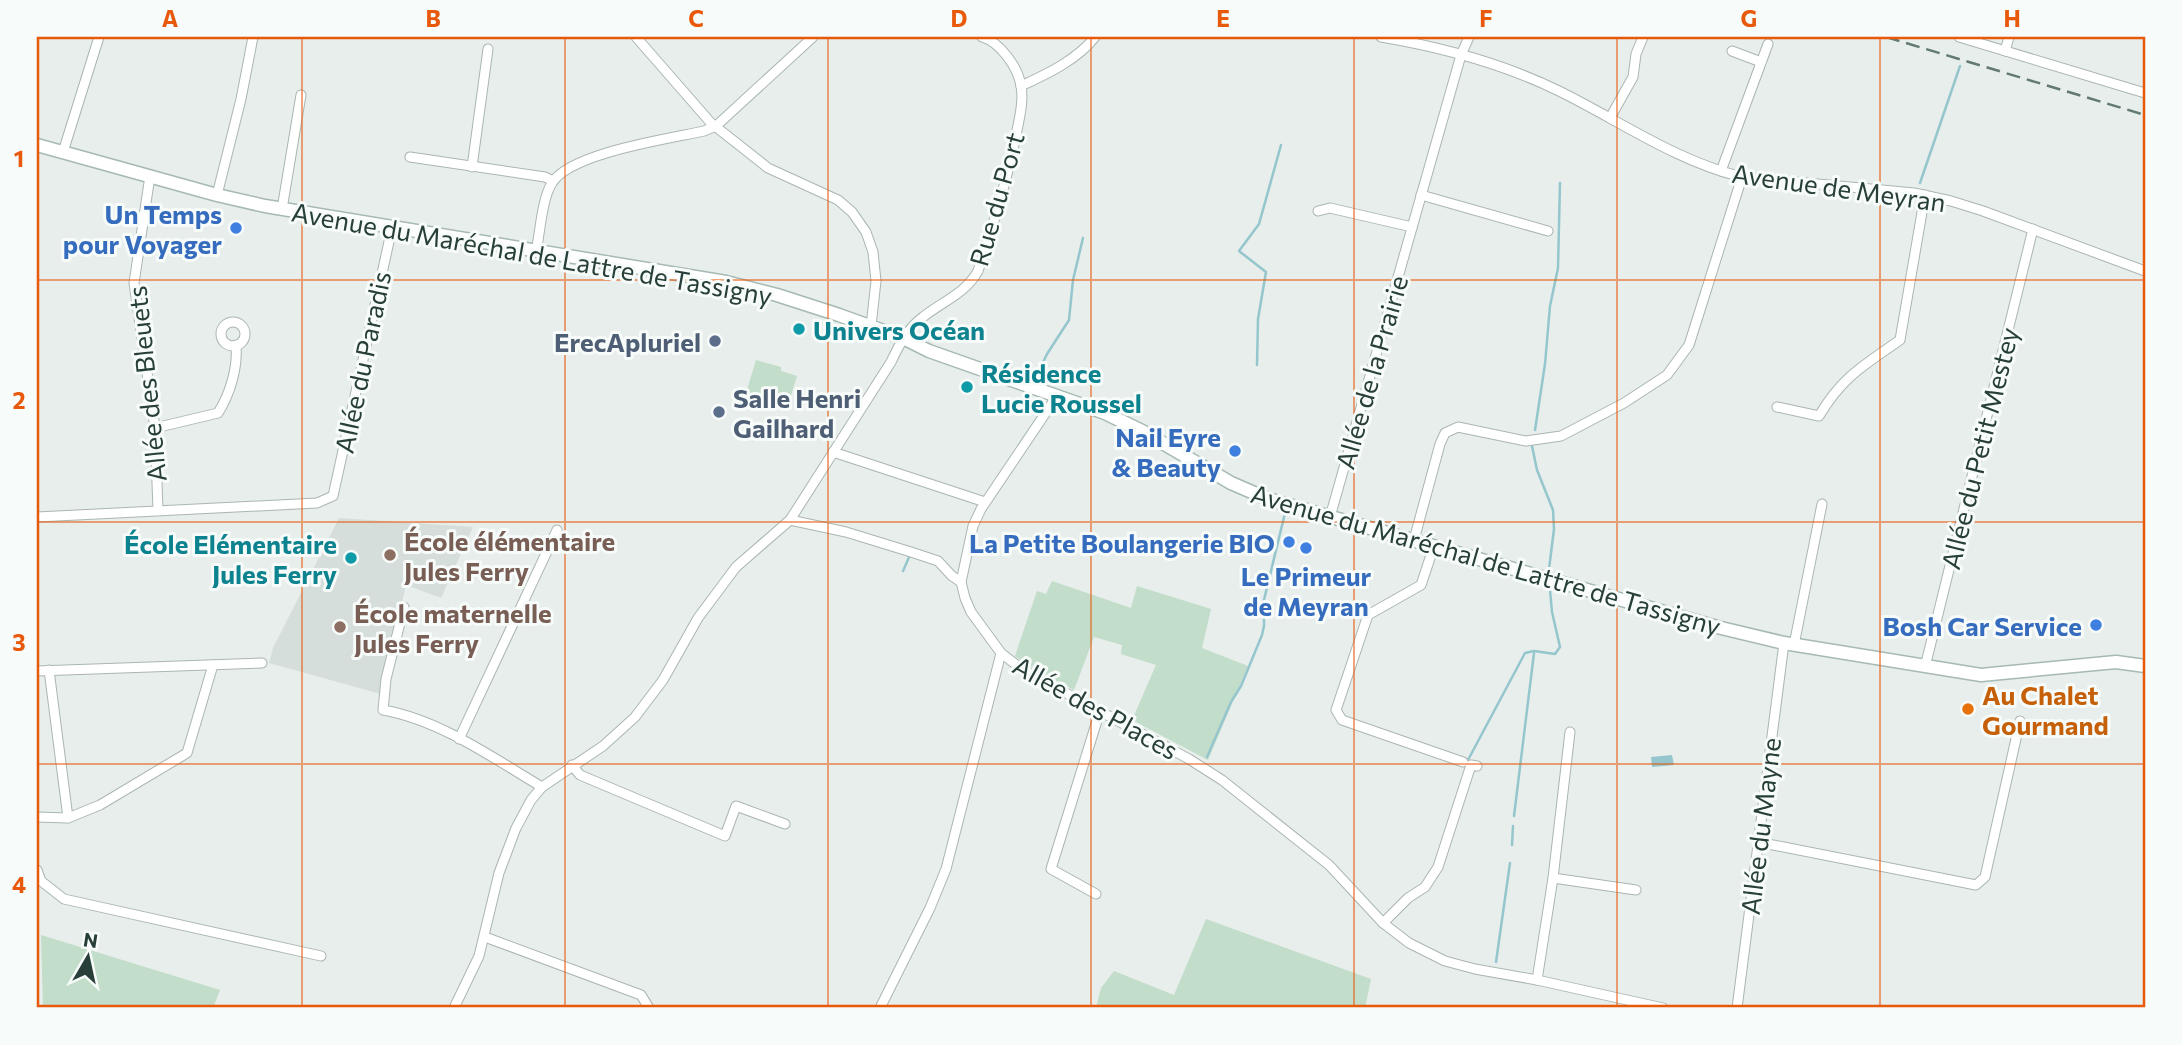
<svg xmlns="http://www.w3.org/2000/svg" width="2182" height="1045" font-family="Commissioner,sans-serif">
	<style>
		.built { fill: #d5deda }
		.green { fill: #c2ddc9 }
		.water { fill: #95c6cd }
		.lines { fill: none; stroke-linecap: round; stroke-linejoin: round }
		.stream { stroke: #95c6cd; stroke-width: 2.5 }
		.minor-casing { stroke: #aab6b2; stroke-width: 11 }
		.secondary-casing { stroke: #a6b9b2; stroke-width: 15 }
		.minor { stroke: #fff; stroke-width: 9 }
		.secondary { stroke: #fff; stroke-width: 12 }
		.rail { stroke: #627a73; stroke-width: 2.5; stroke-dasharray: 14 7; stroke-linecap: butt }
		.grid { fill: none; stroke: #e8590c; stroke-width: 2; stroke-opacity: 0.55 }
		.shop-dot { fill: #3f7fe0; stroke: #f7fbf9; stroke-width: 2.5 }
		.culture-dot { fill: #0f9aa8; stroke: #f7fbf9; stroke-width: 2.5 }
		.service-dot { fill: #5c6f8a; stroke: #f7fbf9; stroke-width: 2.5 }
		.education-dot { fill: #8d6e63; stroke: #f7fbf9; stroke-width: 2.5 }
		.food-dot { fill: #e8710a; stroke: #f7fbf9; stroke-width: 2.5 }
		.labels { text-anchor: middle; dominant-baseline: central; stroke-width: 6; stroke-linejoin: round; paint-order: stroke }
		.street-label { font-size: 26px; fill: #273f38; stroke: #f7fbf9 }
		.shop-label { font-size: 26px; font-weight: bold; fill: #366cbe; stroke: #f7fbf9; text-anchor: end }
		.culture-label { font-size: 26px; font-weight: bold; fill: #0d838f; stroke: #f7fbf9; text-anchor: start }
		.service-label { font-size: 26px; font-weight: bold; fill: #4e5e75; stroke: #f7fbf9; text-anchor: end }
		.education-label { font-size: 26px; font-weight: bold; fill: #785e54; stroke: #f7fbf9; text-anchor: start }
		.food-label { font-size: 26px; font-weight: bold; fill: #c56008; stroke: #f7fbf9; text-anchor: start }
		.neatline { fill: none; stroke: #e8590c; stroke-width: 2.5 }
		.grid-label { font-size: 23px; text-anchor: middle; font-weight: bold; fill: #e8590c }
	</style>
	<rect width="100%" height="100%" fill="#e7eeeb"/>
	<polygon class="built" points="339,518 473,527 441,598 406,585 381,694 269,663 273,648"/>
	<g class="green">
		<polygon points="756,360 781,367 781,371 797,376 788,405 746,393"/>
		<polygon points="1052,581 1131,608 1137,586 1211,609 1202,648 1248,666 1208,760 1132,720 1156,665 1121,654 1122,645 1094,637 1074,690 1025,664 1015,656 1037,591 1046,594"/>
		<polygon points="1206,919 1371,979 1365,1008 1096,1008 1101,988 1114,971 1174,995"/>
		<polygon points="41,935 220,990 213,1008 43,1008"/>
	</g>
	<polygon class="water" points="1672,755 1674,765 1652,767 1651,757"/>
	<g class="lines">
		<g class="stream">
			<polyline points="1920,183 1960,66"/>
			<polyline points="1257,365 1258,319 1266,272 1239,251 1259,224 1281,145"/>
			<polyline points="1036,377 1047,354 1069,320 1073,280 1083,238"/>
			<polyline points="1535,430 1545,364 1550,306 1558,268 1560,183"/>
			<polyline points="1532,446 1537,470 1553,510 1554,529 1549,569"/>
			<polyline points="903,571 910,555"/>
			<polyline points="1207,757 1231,702 1241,686 1262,635 1264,626 1264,600 1285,513"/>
			<polyline points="1468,760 1525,653 1534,651 1555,654 1560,647 1552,612 1550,590"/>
			<polyline points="1514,816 1534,653"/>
			<polyline points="1512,845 1513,826"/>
			<polyline points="1496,962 1510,863"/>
		</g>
		<defs>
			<g id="minor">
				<polyline points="636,37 711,123 768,168 838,200 852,212 866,232 873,252 876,281 871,326"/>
				<path d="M1381,37C1441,47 1504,64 1559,91C1620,121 1676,161 1742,177L1914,193L1951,201L1983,211L2145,271"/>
				<polyline points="1959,37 2145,93"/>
				<polyline points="1732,51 1761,62"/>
				<polyline points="2005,51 2009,37"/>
				<path d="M1021,86C1047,74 1077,60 1095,37"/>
				<polyline points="1610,118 1633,77 1636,54 1643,37"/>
				<polyline points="63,152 99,37"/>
				<polyline points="410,157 545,177 553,181"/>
				<polyline points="472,167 488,49"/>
				<polyline points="1721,171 1768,44"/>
				<polyline points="150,176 134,283 155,428 158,510"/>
				<polyline points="217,195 241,99 253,37"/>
				<polyline points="1421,195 1548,231"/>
				<polyline points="282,209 301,95"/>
				<polyline points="1318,211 1330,208 1412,227"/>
				<path d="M536,252C540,233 542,198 552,183C570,153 668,139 704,131L716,126L813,37"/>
				<circle cx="233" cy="334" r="12"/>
				<polyline points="1057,396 981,509 973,526 961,582 965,598 971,612 1001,653 1023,670 1189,759 1222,780 1329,865 1383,923 1409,943 1445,961 1475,969 1537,980 1663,1008"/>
				<path d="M1777,407L1819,416C1842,377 1864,365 1900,340L1925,195"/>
				<path d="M155,428L218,413C230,394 238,368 236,345"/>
				<polyline points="833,452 985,502"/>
				<polyline points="37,517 317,503 333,496 392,228"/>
				<polyline points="1330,517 1461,55 1469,37"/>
				<polyline points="790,520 846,532 911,552 938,561 952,576 961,582"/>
				<polyline points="1414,540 1440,444 1445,433 1458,427 1526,441 1561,436 1624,403 1667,375 1689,345 1742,177"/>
				<polyline points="1434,546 1421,585 1368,615 1336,710 1342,720 1463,762"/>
				<path d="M404,607L386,679L383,710C440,720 493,758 542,787"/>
				<polyline points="1794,645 1822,504"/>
				<polyline points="1925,667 2033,229"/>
				<polyline points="49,670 68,818 100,805 187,753 213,665"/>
				<polyline points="37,671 262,663"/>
				<polyline points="459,739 557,530"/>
				<polyline points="572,765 580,775 725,836 736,806 785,824"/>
				<polyline points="37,817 68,818"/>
				<polyline points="1758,842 1976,885 1985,877 2020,721"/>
				<polyline points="37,870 41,881 64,899 321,956"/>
				<polyline points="1553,878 1636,890"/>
				<polyline points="1096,894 1051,869 1100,711"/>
				<polyline points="1383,923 1408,898 1425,887 1438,867 1471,765 1477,766"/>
				<polyline points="485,937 641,995 649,1008"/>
				<polyline points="1537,980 1553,878 1570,732"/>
				<path d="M454,1008L479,956L499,873L516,828L531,800L542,787L603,746L635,717L663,680L698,618L736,567L790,520L891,362C899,345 907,329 923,317C943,301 965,294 978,271C993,226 1007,181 1016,135C1019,120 1024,101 1021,86C1018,67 1000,42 982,37"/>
				<polyline points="880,1008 930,908 946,869 1001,653"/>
				<polyline points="1737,1008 1784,643"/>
			</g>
			<polyline id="secondary" points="37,145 217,195 265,206 726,282 777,295 839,315 903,338 929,351 1105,413 1144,432 1231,483 1268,499 1717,627 1784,643 1981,675 2116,662 2145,666"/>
		</defs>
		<use href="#minor" class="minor-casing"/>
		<use href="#secondary" class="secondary-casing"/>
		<use href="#minor" class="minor"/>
		<use href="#secondary" class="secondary"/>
		<polyline class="rail" points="1886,37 2145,115"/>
	</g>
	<path class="grid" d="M302,37V1008M565,37V1008M828,37V1008M1091,37V1008M1354,37V1008M1617,37V1008M1880,37V1008M37,280H2145M37,522H2145M37,764H2145"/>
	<g class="shop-dot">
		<circle cx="236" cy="228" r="7"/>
		<circle cx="1235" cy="451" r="7"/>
		<circle cx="1289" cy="542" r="7"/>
		<circle cx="1306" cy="548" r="7"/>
		<circle cx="2096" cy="625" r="7"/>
	</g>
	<g class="culture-dot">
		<circle cx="799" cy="329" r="7"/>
		<circle cx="967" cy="387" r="7"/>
		<circle cx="351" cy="558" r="7"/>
	</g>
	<g class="service-dot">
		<circle cx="715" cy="341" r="7"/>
		<circle cx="719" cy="412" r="7"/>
	</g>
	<g class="education-dot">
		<circle cx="390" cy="555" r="7"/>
		<circle cx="340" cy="627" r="7"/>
	</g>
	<circle class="food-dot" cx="1968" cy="709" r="7"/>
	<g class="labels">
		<g class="street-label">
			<text transform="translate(1839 187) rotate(8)">Avenue de Meyran</text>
			<text transform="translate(996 199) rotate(-74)">Rue du Port</text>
			<text transform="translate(532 253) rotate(10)">Avenue du Maréchal de Lattre de Tassigny</text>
			<text transform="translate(362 362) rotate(-78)">Allée du Paradis</text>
			<text transform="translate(1371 372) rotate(-74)">Allée de la Prairie</text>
			<text transform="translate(146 384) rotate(-96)">Allée des Bleuets</text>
			<text transform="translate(1979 448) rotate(-76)">Allée du Petit Mestey</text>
			<text transform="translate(1486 559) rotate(16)">Avenue du Maréchal de Lattre de Tassigny</text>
			<text transform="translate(1096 707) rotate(29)">Allée des Places</text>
			<text transform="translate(1760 826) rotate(-83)">Allée du Mayne</text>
		</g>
		<g class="shop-label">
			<text x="222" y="213">Un Temps<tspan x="222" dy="30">pour Voyager</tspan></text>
			<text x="1221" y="436">Nail Eyre<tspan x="1221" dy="30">&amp; Beauty</tspan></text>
			<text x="1275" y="542">La Petite Boulangerie BIO</text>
			<text x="1306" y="575" text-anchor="middle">Le Primeur<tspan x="1306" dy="30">de Meyran</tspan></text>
			<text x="2082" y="625">Bosh Car Service</text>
		</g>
		<g class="culture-label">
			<text x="813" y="329">Univers Océan</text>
			<text x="981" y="372">Résidence<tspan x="981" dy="30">Lucie Roussel</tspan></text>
			<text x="337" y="543" text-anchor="end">École Elémentaire<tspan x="337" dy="30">Jules Ferry</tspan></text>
		</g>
		<g class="service-label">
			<text x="701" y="341">ErecApluriel</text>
			<text x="733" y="397" text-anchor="start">Salle Henri<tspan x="733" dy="30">Gailhard</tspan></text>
		</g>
		<g class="education-label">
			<text x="404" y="540">École élémentaire<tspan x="404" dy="30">Jules Ferry</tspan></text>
			<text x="354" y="612">École maternelle<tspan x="354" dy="30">Jules Ferry</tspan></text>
		</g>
		<g class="food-label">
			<text x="1982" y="694">Au Chalet<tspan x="1982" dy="30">Gourmand</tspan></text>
		</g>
	</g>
	<rect width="2182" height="1045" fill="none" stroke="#f7fbf9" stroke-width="77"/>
	<g transform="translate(88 957) rotate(9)" stroke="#f7fbf9" stroke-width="5" paint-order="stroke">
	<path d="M0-5L12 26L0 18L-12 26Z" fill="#273f38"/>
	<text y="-10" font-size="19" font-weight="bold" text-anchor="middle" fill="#273f38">N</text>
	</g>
	<rect x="38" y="38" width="2106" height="968" class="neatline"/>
	<g class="grid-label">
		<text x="170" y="27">A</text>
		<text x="433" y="27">B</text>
		<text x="696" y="27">C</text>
		<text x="959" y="27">D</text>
		<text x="1223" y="27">E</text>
		<text x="1486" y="27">F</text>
		<text x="1749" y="27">G</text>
		<text x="2012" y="27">H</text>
		<text x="19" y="167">1</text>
		<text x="19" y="409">2</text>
		<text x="19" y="651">3</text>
		<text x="19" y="893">4</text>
	</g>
</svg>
